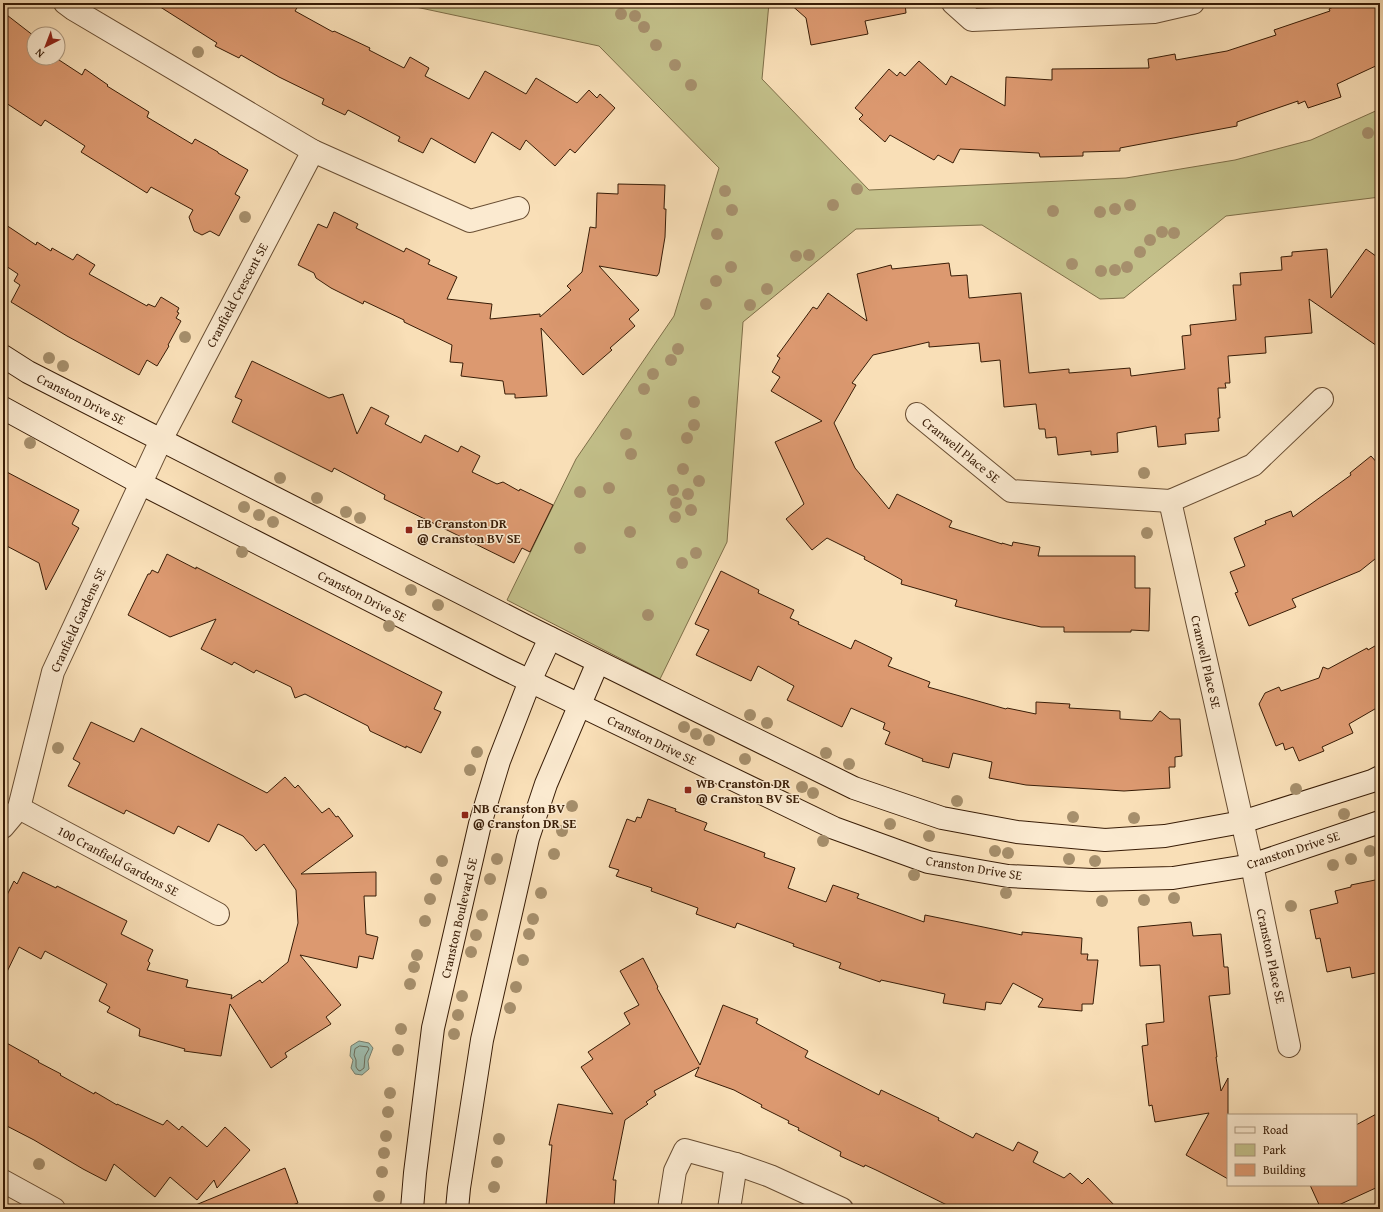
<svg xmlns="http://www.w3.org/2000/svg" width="1383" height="1212" font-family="'Gentium Book Plus',serif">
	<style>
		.green { fill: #c3c08a; stroke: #7e6e48 }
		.water { fill: #9ebdaf; stroke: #757d6b }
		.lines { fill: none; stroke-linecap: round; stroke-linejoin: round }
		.shore { stroke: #6b6c5a; stroke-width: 1 }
		.building { fill: #dc9970; stroke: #381c06 }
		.street-casing { stroke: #684d32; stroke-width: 24 }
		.secondary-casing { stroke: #381c06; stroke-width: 24 }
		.street { stroke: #fbead0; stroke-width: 22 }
		.secondary { stroke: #fbead0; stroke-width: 22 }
		.tree { fill: #a68f6c }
		.poi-dot { fill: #8f2418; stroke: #fbead0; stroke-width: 1.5 }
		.labels { text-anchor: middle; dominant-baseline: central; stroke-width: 3; stroke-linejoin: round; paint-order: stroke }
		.street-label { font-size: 13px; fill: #381c06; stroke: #fbead0 }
		.poi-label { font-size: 13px; font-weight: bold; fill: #381c06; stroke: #fbead0; text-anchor: start }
	</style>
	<rect width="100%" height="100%" fill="#f9dfb7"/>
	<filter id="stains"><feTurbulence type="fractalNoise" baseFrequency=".005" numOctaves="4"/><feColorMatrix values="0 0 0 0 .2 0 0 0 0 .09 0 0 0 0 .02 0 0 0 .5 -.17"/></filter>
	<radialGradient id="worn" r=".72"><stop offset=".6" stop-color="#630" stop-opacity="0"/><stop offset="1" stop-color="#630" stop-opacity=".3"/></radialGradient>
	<polygon class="green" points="397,3 769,3 762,79 869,190 1126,178 1235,160 1311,140 1380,109 1380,197 1226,216 1124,298 1100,299 982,225 856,229 743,322 727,542 660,679 507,600 576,459 674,316 719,168 599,46"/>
	<polygon class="water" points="359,1041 369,1043 373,1048 368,1061 369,1069 362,1075 355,1074 351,1068 353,1060 350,1056 351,1046"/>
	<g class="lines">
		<polygon class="shore" points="360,1046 368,1047 369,1049 365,1056 364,1068 360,1071 358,1070 356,1067 356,1060 354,1055 355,1049"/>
	</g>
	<g class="building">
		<polygon points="154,3 300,3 295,11 333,32 334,31 370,48 369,50 404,68 410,57 429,68 425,76 469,99 485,71 526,94 536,78 577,103 589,90 597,98 600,94 615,108 575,153 570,149 555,166 526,140 520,150 492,132 475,163 431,138 423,153 398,141 400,137 348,110 345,115 322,104 324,99 279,77 241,55 239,58 215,46 217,43"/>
		<polygon points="789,3 905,3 906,13 865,21 868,34 811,45 806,18"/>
		<polygon points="1341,3 1380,3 1380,64 1337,84 1341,97 1308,108 1305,101 1298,104 1298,101 1237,122 1237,126 1120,148 1120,151 1083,152 1083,156 1040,157 1039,153 960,149 953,163 938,155 934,160 890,135 885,142 859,119 863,115 855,108 889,69 897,76 900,72 905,76 919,61 946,85 951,76 1005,106 1006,77 1052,80 1052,69 1149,68 1148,59 1175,54 1176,60 1227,51 1276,35 1274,30 1330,11 1329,9"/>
		<polygon points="3,12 34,36 34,58 56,58 82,75 85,69 108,85 107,86 149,112 147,117 192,144 195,139 218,152 218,153 248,170 235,194 240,197 219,236 210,231 202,235 194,231 189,217 193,210 151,187 147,193 81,152 85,146 45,120 41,126 3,101"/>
		<polygon points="618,184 665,185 664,209 666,209 665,237 659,273 657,276 599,266 639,310 629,319 635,326 610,348 612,350 583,375 541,328 547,396 515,398 515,394 505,394 503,381 461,376 463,363 450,362 452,345 404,322 404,320 364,301 363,304 331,288 316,278 314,273 298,265 318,224 327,228 334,212 358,224 356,228 404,252 406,248 430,260 428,264 457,277 447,299 492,304 490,319 540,314 540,317 571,290 567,286 582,272 590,227 596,228 597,193 618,194"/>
		<polygon points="3,223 36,245 37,242 51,251 52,248 73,260 77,254 95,265 89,274 147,306 148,304 155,307 161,297 179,308 177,312 179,313 176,318 181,321 168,345 169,346 157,366 147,360 139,375 67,336 11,302 20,285 14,281 18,274 3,264"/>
		<polygon points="1327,249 1331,298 1366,249 1380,259 1380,348 1309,299 1312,333 1265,337 1266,353 1228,356 1230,383 1225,383 1226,388 1218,388 1220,418 1218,418 1219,431 1185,434 1186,444 1158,447 1156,426 1117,433 1118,452 1091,455 1091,451 1058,455 1056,437 1046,438 1045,429 1039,429 1036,404 1004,407 1000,360 981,362 979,343 929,347 929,342 873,355 852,383 856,385 834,423 855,468 889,509 897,494 952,521 949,527 1002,544 1002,543 1012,546 1013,542 1040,547 1038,556 1135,556 1135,588 1150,588 1149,631 1131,630 1131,632 1064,632 1064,627 1041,627 1002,618 955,606 957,600 901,584 902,580 864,559 865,557 827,538 812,550 786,519 804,504 775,442 822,421 771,391 780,377 772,372 780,358 777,356 813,307 817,309 828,293 867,321 857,274 891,265 892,269 949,263 951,276 967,275 969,298 1021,293 1029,373 1069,369 1069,373 1130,368 1131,376 1185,369 1182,336 1191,335 1190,325 1236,320 1233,285 1241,285 1240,273 1282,270 1281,257 1292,256 1292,252"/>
		<polygon points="252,361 329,398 343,394 357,434 371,407 389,416 385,424 421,443 425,435 458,452 461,446 480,456 472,472 497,484 503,482 519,491 520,489 553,505 530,552 522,548 514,563 384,499 385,495 334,468 332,472 232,422 242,400 235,397"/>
		<polygon points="1371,456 1380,466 1380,555 1360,571 1292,599 1296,607 1249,626 1235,593 1238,592 1230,572 1245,566 1234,538 1266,524 1265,521 1291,511 1293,517 1351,475 1350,473"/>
		<polygon points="3,470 79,510 72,524 79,528 46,590 39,563 3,544"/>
		<polygon points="167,554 196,569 196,567 442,692 434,709 441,712 421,753 406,746 406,748 370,731 368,726 305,694 295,698 291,687 256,670 254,673 234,662 232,665 201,649 216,619 170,637 128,615 148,574 150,574 152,570 158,573"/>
		<polygon points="721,571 759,590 758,593 794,610 790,618 799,622 798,624 851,649 855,640 892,658 888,666 930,682 928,687 1006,709 1007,708 1036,714 1036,702 1070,704 1069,708 1120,711 1120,719 1152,721 1160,711 1170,719 1180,719 1182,756 1175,757 1175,767 1169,767 1170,788 1124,791 1026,785 989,778 992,762 953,753 949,768 922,761 923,759 885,744 890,732 883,729 885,723 851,708 842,727 787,700 794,686 758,666 751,681 696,655 709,630 695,624"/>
		<polygon points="1380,643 1380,706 1349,724 1353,733 1322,747 1324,751 1299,761 1293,747 1285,750 1283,743 1276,746 1259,704 1265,693 1279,687 1281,691 1319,678 1323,667 1328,669 1367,648 1368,650"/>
		<polygon points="91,722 134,742 141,728 267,793 285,777 295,788 298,785 322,813 329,808 336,817 338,816 353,836 301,874 376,872 376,896 364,896 366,934 378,937 373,959 359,956 357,968 300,955 341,1005 326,1017 331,1024 285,1053 287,1057 271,1068 230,1004 221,1056 184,1051 185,1049 139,1036 140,1029 107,1012 110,1007 99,1001 107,984 45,951 41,959 19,947 3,980 3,903 14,881 17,884 23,872 56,888 57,886 127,921 121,934 153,950 148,961 150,963 147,970 188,980 186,987 232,995 231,999 260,980 262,983 288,962 298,923 296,890 264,844 256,851 243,836 218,824 209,842 178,826 174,834 126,810 124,814 68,786 80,763 73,759"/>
		<polygon points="648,799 676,809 675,811 707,823 704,830 765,853 764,857 795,868 788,888 826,902 833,885 859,894 857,898 924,922 925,915 1022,935 1022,932 1082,938 1081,954 1088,954 1087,960 1098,960 1093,1004 1082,1004 1082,1011 1038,1007 1043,999 1013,983 1001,1004 986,1002 985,1010 943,1003 945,994 881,980 880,982 839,968 841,963 793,946 794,944 737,923 735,928 696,914 698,908 651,891 652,888 616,876 619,870 609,867 627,819 635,822 637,817 641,818"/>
		<polygon points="1380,879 1380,972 1352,978 1350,967 1327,972 1320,938 1316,939 1310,910 1338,903 1335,891 1351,887 1351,885"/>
		<polygon points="1191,922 1193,936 1221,934 1224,967 1228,967 1230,994 1209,996 1217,1057 1216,1057 1221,1091 1228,1078 1228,1179 1186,1155 1209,1113 1155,1122 1152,1105 1149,1106 1142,1046 1148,1045 1146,1024 1164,1022 1160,965 1140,966 1138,927"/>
		<polygon points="643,958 658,987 657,988 700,1065 723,1005 758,1019 756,1023 808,1051 805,1057 879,1095 881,1090 939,1118 938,1120 973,1138 976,1133 1013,1151 1018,1142 1038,1152 1033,1162 1064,1178 1070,1173 1082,1184 1088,1178 1118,1209 955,1209 876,1170 865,1165 864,1167 840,1156 841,1152 798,1130 799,1128 788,1123 789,1121 761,1107 762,1105 734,1090 695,1076 699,1067 654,1091 656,1095 646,1102 648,1104 625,1120 613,1180 616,1180 614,1207 595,1205 594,1209 571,1209 546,1206 552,1145 549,1145 558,1104 613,1114 581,1067 593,1059 588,1052 630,1024 624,1013 639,1005 620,971"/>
		<polygon points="3,1041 39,1061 38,1062 61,1074 60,1075 94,1094 95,1092 117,1105 117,1104 163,1125 167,1120 179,1130 182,1126 207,1147 225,1127 250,1150 217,1188 214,1180 197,1200 170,1177 155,1197 114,1164 106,1181 83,1169 34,1140 3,1124"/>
		<polygon points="1380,1112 1380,1182 1375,1185 1380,1186 1330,1209 1321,1209 1310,1185 1356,1185 1356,1125"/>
		<polygon points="285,1168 298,1203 282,1209 186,1209"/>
	</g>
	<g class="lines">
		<defs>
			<g id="street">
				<polyline points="65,3 73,9 313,151 470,221 518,208"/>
				<polyline points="953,3 972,20 1154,12 1193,3"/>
				<polyline points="917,414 1011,491 1170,501 1253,465 1322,399"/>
				<polyline points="1170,501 1252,865 1289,1046"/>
				<polyline points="19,808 218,914"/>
				<polyline points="3,827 19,808 53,672 161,440 313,151"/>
				<polyline points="3,1181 54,1209"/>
				<polyline points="669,1209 675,1171 685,1150 736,1164 770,1176 842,1209"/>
				<polyline points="729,1209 736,1164"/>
			</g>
			<g id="secondary">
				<polyline points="3,356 28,372 524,625 854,788 942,818 1017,832 1105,840 1165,836 1242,822 1372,781 1380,777"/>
				<polyline points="3,408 142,484 503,668 834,828 928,862 1008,876 1092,880 1173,878 1252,865 1380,822"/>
				<polyline points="412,1209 415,1173 433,1028 480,824 499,761 530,681 550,638"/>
				<polyline points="457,1209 459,1188 482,1040 528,838 546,784 598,662"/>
			</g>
		</defs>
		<use href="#street" class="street-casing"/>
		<use href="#secondary" class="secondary-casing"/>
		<use href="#street" class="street"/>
		<use href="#secondary" class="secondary"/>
	</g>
	<g class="tree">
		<circle cx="621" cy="14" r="6"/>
		<circle cx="635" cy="16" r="6"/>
		<circle cx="644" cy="27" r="6"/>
		<circle cx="656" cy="45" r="6"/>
		<circle cx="198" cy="52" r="6"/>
		<circle cx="675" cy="65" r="6"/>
		<circle cx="691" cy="85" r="6"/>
		<circle cx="1368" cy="133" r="6"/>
		<circle cx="857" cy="189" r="6"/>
		<circle cx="725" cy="191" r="6"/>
		<circle cx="833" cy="205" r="6"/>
		<circle cx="1130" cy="205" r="6"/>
		<circle cx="1115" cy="209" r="6"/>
		<circle cx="732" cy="210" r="6"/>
		<circle cx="1053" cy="211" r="6"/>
		<circle cx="1100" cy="212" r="6"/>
		<circle cx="245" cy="217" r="6"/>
		<circle cx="1162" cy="232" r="6"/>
		<circle cx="1174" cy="233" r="6"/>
		<circle cx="717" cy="234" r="6"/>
		<circle cx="1150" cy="240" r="6"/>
		<circle cx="1140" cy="252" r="6"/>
		<circle cx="809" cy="255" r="6"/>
		<circle cx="796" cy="256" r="6"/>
		<circle cx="1072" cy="264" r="6"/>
		<circle cx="731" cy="267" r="6"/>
		<circle cx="1127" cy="267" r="6"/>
		<circle cx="1115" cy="270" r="6"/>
		<circle cx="1101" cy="271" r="6"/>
		<circle cx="716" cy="281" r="6"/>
		<circle cx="767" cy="289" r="6"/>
		<circle cx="706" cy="304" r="6"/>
		<circle cx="750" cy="305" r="6"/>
		<circle cx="185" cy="337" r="6"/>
		<circle cx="678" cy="349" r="6"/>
		<circle cx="49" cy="358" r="6"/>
		<circle cx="671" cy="360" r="6"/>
		<circle cx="63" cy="366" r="6"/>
		<circle cx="653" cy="374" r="6"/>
		<circle cx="644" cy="389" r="6"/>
		<circle cx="694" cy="402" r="6"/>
		<circle cx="694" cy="425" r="6"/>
		<circle cx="626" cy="434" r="6"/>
		<circle cx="687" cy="438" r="6"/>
		<circle cx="30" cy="443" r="6"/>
		<circle cx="631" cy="454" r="6"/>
		<circle cx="683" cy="469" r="6"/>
		<circle cx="1144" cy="473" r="6"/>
		<circle cx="280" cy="478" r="6"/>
		<circle cx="699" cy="481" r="6"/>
		<circle cx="609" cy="488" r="6"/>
		<circle cx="673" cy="490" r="6"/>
		<circle cx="580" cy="492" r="6"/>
		<circle cx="688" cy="494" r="6"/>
		<circle cx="317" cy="498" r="6"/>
		<circle cx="676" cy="503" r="6"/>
		<circle cx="244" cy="507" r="6"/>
		<circle cx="691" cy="510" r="6"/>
		<circle cx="346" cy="512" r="6"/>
		<circle cx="259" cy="515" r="6"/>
		<circle cx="675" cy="517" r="6"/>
		<circle cx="360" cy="518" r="6"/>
		<circle cx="273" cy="522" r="6"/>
		<circle cx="630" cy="532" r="6"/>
		<circle cx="1147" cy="533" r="6"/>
		<circle cx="580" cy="548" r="6"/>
		<circle cx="242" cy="552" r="6"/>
		<circle cx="696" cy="553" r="6"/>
		<circle cx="682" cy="563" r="6"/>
		<circle cx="411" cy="590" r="6"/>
		<circle cx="438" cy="605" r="6"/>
		<circle cx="648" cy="615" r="6"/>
		<circle cx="389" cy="626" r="6"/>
		<circle cx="750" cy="715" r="6"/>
		<circle cx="767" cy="723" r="6"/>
		<circle cx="684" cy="727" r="6"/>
		<circle cx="696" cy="734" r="6"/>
		<circle cx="709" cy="740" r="6"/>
		<circle cx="58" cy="748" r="6"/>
		<circle cx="477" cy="752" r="6"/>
		<circle cx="826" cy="753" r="6"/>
		<circle cx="745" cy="759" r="6"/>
		<circle cx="849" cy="764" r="6"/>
		<circle cx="470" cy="770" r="6"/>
		<circle cx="802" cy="787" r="6"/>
		<circle cx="1296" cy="789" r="6"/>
		<circle cx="813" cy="793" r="6"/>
		<circle cx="957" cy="801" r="6"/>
		<circle cx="572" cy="806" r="6"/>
		<circle cx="1344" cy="814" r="6"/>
		<circle cx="1073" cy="817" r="6"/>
		<circle cx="1134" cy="818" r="6"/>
		<circle cx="890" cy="824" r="6"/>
		<circle cx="562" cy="831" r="6"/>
		<circle cx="929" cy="836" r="6"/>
		<circle cx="823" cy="841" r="6"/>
		<circle cx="995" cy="851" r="6"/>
		<circle cx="1370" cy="851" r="6"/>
		<circle cx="1008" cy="853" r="6"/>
		<circle cx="554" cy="854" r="6"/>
		<circle cx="497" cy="859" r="6"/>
		<circle cx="1069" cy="859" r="6"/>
		<circle cx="1351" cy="859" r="6"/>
		<circle cx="442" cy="861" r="6"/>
		<circle cx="1095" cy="861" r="6"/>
		<circle cx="1333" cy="865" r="6"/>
		<circle cx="914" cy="875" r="6"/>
		<circle cx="436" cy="879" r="6"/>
		<circle cx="490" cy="879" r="6"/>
		<circle cx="541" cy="893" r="6"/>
		<circle cx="1006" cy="893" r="6"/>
		<circle cx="1174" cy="898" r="6"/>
		<circle cx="430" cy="899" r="6"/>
		<circle cx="1144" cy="900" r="6"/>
		<circle cx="1102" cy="901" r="6"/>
		<circle cx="1291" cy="906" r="6"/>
		<circle cx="482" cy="915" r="6"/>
		<circle cx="533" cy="919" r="6"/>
		<circle cx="425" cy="921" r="6"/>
		<circle cx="529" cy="934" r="6"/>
		<circle cx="476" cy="935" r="6"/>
		<circle cx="471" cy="952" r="6"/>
		<circle cx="417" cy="955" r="6"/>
		<circle cx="523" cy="960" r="6"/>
		<circle cx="414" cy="967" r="6"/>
		<circle cx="410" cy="984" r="6"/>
		<circle cx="516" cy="987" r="6"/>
		<circle cx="462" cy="996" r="6"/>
		<circle cx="510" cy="1008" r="6"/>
		<circle cx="458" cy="1015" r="6"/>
		<circle cx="401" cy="1029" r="6"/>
		<circle cx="454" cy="1034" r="6"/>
		<circle cx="398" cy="1050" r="6"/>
		<circle cx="390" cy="1093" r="6"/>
		<circle cx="388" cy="1112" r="6"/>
		<circle cx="386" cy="1136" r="6"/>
		<circle cx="499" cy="1139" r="6"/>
		<circle cx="384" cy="1153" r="6"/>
		<circle cx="497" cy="1162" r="6"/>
		<circle cx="39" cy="1164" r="6"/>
		<circle cx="382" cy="1172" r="6"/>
		<circle cx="494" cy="1187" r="6"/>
		<circle cx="379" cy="1196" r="6"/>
	</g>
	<g class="poi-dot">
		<rect x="405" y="526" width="8" height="8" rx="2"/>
		<rect x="684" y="786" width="8" height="8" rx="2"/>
		<rect x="461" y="811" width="8" height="8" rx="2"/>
	</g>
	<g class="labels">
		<g class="street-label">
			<text transform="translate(237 295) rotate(-62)">Cranfield Crescent SE</text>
			<text transform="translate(81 399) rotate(27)">Cranston Drive SE</text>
			<text transform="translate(961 450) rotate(39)">Cranwell Place SE</text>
			<text transform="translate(362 596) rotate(27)">Cranston Drive SE</text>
			<text transform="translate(78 620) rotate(-65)">Cranfield Gardens SE</text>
			<text transform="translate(1206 662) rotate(77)">Cranwell Place SE</text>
			<text transform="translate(652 740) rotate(26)">Cranston Drive SE</text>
			<text transform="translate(1293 850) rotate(-18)">Cranston Drive SE</text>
			<text transform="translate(118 861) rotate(28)">100 Cranfield Gardens SE</text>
			<text transform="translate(974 868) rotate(9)">Cranston Drive SE</text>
			<text transform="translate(459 918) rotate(-77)">Cranston Boulevard SE</text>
			<text transform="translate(1271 956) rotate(78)">Cranston Place SE</text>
		</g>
		<g class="poi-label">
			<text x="417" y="523">EB Cranston DR<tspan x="417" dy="15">@ Cranston BV SE</tspan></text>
			<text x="696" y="783">WB Cranston DR<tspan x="696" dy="15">@ Cranston BV SE</tspan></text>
			<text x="473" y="808">NB Cranston BV<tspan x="473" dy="15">@ Cranston DR SE</tspan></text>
		</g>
	</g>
	<rect width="1383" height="1212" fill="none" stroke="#f9dfb7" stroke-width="16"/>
	<rect x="4" y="4" width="1375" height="1204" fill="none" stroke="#381c06" stroke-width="2"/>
	<rect x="8" y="8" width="1367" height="1196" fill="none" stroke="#381c06"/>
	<rect x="1227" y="1114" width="130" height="72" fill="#fbead0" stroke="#ad987f"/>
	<rect x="1235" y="1127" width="20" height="6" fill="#fbead0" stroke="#ad987f"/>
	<text x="1263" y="1134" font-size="12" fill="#381c06">Road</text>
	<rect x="1235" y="1144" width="20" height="12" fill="#c3c08a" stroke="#ad987f"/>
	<text x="1263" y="1154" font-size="12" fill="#381c06">Park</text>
	<rect x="1235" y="1164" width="20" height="12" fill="#dc9970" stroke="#ad987f"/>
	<text x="1263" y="1174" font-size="12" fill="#381c06">Building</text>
	<g transform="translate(46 46) rotate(222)"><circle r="19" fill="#fbead0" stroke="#ad987f"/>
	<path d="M0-3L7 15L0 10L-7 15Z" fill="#8f2418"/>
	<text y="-6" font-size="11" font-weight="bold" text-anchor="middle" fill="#381c06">N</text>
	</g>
	<rect width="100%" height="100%" filter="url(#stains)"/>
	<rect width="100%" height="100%" fill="url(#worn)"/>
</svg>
